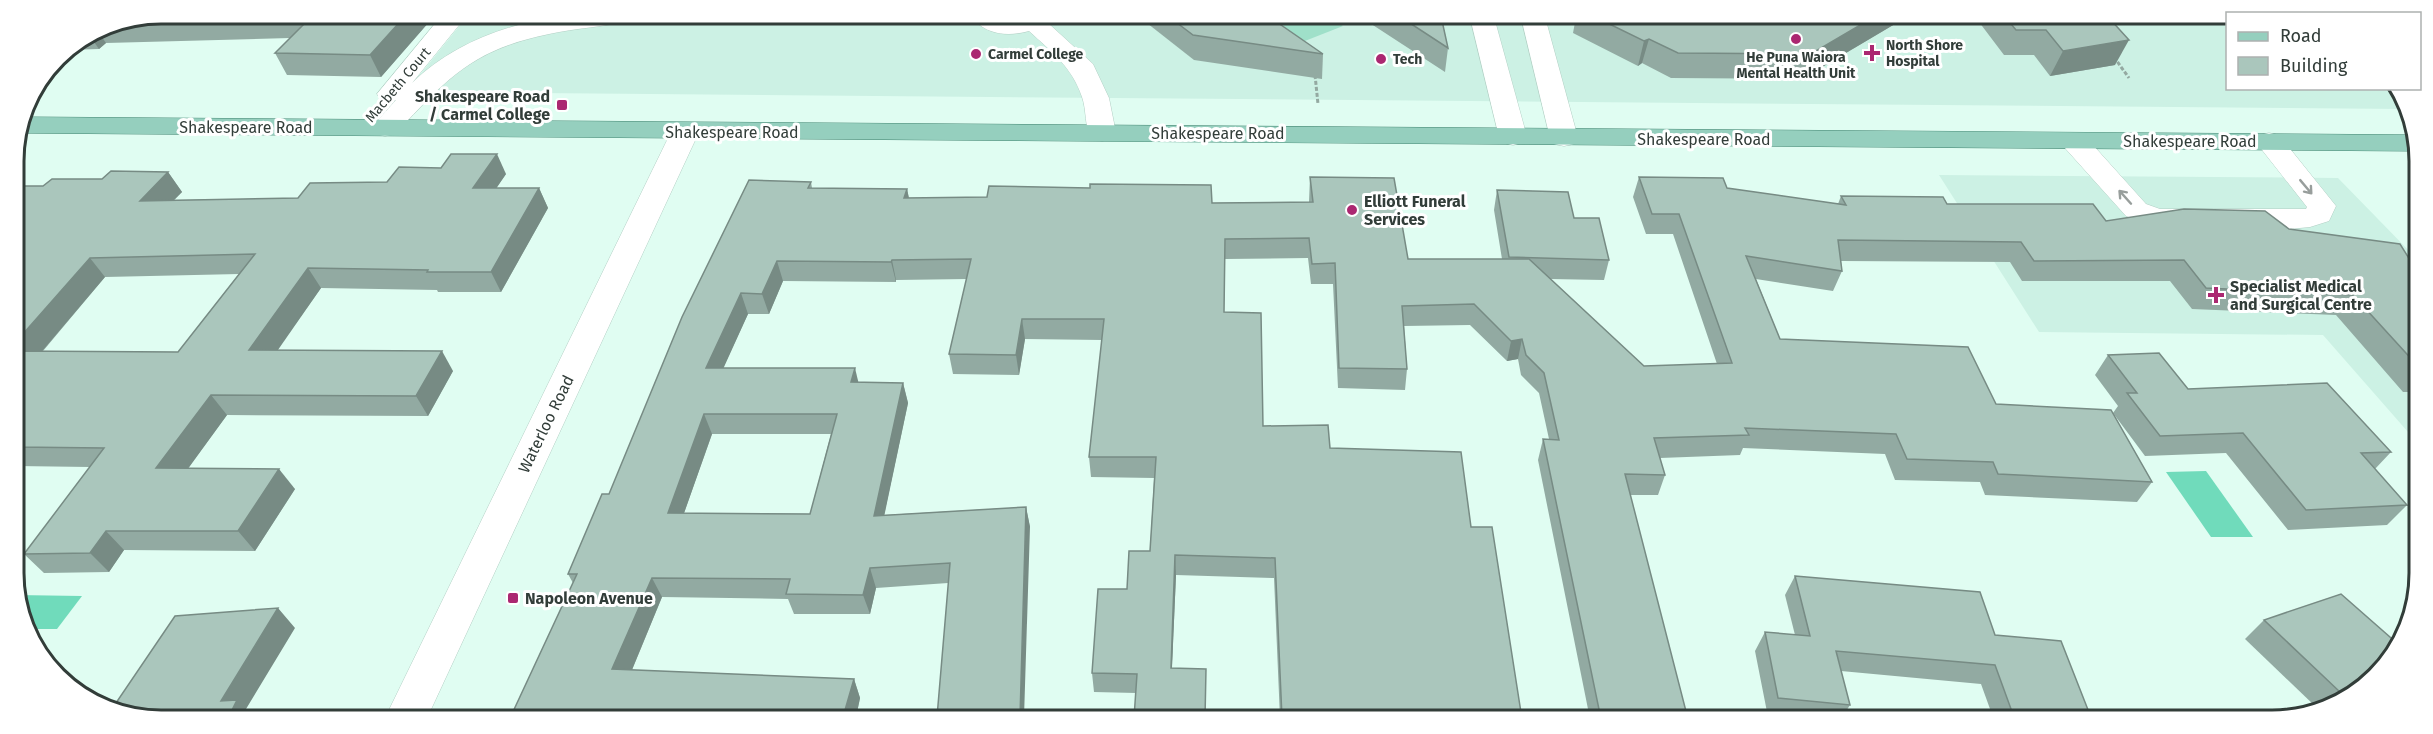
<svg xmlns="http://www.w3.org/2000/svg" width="2433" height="734" font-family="'Fira Sans',sans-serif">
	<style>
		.built { fill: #ccf1e4 }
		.green { fill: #9fe0c9 }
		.water { fill: #70dbbb }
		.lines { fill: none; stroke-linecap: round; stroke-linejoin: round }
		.minor-casing { stroke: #b2cfc4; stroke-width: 1 }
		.major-casing { stroke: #448773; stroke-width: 1 }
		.path { stroke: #94a9a1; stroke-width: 3; stroke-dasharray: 4 2; stroke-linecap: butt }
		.minor { fill: #fff; fill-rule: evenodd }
		.major { fill: #95cfbe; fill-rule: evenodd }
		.wall { fill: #92aaa2; fill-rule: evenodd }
		.shaded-wall { fill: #778b84 }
		.building { fill: #aac6bc; stroke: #778b84; stroke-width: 1.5; fill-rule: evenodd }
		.oneway { stroke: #989e9c }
		.poi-dot { fill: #ab2771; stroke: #fff; stroke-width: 2 }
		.labels { text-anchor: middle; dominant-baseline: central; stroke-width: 6; stroke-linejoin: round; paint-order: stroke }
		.far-poi-label { font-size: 14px; font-weight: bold; fill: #323d39; stroke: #fff; text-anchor: start }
		.far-street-label { font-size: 14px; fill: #323d39; stroke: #fff }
		.poi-label { font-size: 16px; font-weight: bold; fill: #323d39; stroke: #fff; text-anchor: start }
		.street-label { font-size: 16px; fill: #323d39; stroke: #fff }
		.rim { fill: none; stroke: #323d39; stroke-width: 3 }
	</style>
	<rect width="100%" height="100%" fill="#e0fdf2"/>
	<g class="built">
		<polygon points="469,14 2227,18 2228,88 2393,89 2404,109 406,92"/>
		<polygon points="1939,175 2338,178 2416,258 2415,432 2408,432 2323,335 2039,332"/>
	</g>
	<polygon class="green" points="1242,16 1329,16 1343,26 1287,48"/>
	<g class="water">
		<polygon points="2206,471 2253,537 2211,537 2166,472"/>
		<polygon points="16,595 82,596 57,629 30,629 16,601"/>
	</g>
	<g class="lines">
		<defs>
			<g id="minor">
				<path d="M443,14H468L412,83C468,28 558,8 634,15L631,20C604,27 576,28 549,34C471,50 447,79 395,134L385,136L375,134L371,128L396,100L390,102L381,100L377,94Z"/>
				<path d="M970,15H996L1012,20L1027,15L1054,16L1048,23L1093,64L1109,98L1116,133L1112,139L1102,141L1092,139C1084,127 1087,111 1082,97C1072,67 1052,52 1029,31C1008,37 984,35 970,15Z"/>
				<polygon points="1470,17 1494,17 1527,137 1523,143 1513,145 1503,143 1499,137"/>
				<polygon points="1521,17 1545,17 1578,138 1574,144 1564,146 1554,144 1550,138"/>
				<polygon points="685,124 695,126 699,132 428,716 386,716 671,132 675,126"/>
				<polygon points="2074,133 2084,135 2146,204 2160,209 2306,209 2307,207 2255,141 2259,135 2269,133 2279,135 2336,206 2329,221 2310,227 2289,229 2156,227 2126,216 2064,147 2060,141 2064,135"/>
			</g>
			<polygon id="major" points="22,117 2417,135 2417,151 20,133"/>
		</defs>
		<use href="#minor" class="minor-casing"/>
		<use href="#major" class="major-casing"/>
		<g class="path">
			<polyline points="2114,57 2129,78"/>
			<polyline points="1315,75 1318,104"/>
		</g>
		<use href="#minor" class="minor"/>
		<use href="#major" class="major"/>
	</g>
	<g class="wall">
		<polygon points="161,14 436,14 381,77 287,75 275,53 290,38 106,43 99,49 67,50 105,25"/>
		<polygon points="1138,16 1268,16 1323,54 1322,79 1194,60"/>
		<polygon points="1359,16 1470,17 1469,24 1443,24 1448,48 1445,72"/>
		<polygon points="1576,17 1905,18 1802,79 1671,78 1642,63 1638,66 1573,33"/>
		<polygon points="1976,18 2109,18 2115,65 2050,76 2034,55 2004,55"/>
		<polygon points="2385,88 2393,88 2396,93"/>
		<path d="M168,172L182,192L173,200L298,198L387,182L506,174L496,188H539L548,208L501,292H438L437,290L321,288L277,350L453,371L428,416L227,415L188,468L295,489L255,551L124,550L109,572L44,573L24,554L90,467L16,466L14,186H43ZM239,274L178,352L43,351L105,277Z"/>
		<path d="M1310,177L1408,259H1502L1494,210L1497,190L1574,218L1609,260L1604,280L1550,279L1644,366L1717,364L1673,234H1646L1633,197L1639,177L1727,188L1838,204L1841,196L1947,204L2106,221L2289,229L2410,260L2416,261V392H2403L2336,315L2192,309L2170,281H2022L2010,262L1841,261L1842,271L1833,291L1756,279L1780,339L1996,404L2113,413L2118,406L2095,375L2108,355L2188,389L2391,452L2375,469L2407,505L2387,525L2288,530L2226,453L2145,456L2113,413L2152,482L2137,502L1985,495L1980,482L1895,480L1885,454L1743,448L1740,455L1660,458L1665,475L1658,495H1630L1688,719H1590L1538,460L1543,439H1549L1539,393L1521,375L1518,359L1507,361L1470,325L1404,326L1407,369L1405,390L1338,388L1333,284H1311L1308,258L1225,259L1224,312L1263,426L1330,448L1471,527L1522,719L1280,718L1274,578L1176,575L1172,668L1206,688L1136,693L1094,692L1092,673L1127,589L1150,551L1154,478L1091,477L1089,457L1102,340L1025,339L1019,375L953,374L949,354L967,279L896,280V282L783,281L769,314H748L723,368L858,382L903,383L908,403L884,515L1026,507L1030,527L948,583L876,588L870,614H794L788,599L662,597L632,670L854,679L860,698L856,717L511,716L573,583L568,574L609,494L811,182L812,188L907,189L909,198L1212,203L1309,202ZM712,434H831L810,514L684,513Z"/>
		<polygon points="1795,576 1995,635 2092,720 1994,720 1981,684 1841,671 1850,705 1841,719 1792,719 1768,717 1755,651 1765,632 1795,635 1785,595"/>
		<polygon points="2264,620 2362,690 2316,707 2245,639"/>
	</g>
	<g class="shaded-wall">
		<polygon points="407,14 436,14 381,77 370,55"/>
		<polygon points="1874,17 1905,18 1802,79 1811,54"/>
		<polygon points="97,30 106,43 99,49 89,35"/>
		<polygon points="1649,39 1642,63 1638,66 1644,41"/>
		<polygon points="2129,40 2115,65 2050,76 2063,51"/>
		<polygon points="497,154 506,174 483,208 473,188"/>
		<polygon points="168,172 182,192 154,221 140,201"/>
		<polygon points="539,188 548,208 501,292 491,272"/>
		<polygon points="907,189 911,209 904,198"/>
		<polygon points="90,258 105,277 26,370 15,358 15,343"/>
		<polygon points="892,260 896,280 896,282 891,262"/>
		<polygon points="777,261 783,281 769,314 762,294"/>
		<polygon points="308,268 321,288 264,370 249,350"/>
		<polygon points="741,293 748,314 714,389 706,368"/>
		<polygon points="1022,319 1025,339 1019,375 1016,355"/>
		<polygon points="1522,339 1518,359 1507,361 1511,341"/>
		<polygon points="442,351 453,371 428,416 416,396"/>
		<polygon points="855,368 860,389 851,382"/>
		<polygon points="903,383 908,403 880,536 874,516"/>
		<polygon points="211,395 227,415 174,488 156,468"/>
		<polygon points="704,414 712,434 677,533 668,513"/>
		<polygon points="279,469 295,489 255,551 238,531"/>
		<polygon points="1026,507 1030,527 1024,717 1020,717"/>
		<polygon points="106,531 124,550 109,572 90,553"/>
		<polygon points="1175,555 1176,575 1171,688 1171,668"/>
		<polygon points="870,568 876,588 870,614 863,595"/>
		<polygon points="652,578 662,597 624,689 612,669"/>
		<polygon points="278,608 295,628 246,709 252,716 229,716 221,701"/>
		<polygon points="32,633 47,647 42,654"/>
		<polygon points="854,679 860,698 856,717 843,717"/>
		<polygon points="2368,683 2362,690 2331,701 2341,693"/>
	</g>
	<g class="building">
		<polygon points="161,14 407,14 370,55 275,53 313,15 125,21"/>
		<polygon points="1168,16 1268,16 1323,54 1193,35"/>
		<polygon points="1399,16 1441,16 1448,48"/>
		<polygon points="1595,17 1874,17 1811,54 1678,53 1649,39 1644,41"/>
		<polygon points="2006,18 2109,18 2129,40 2063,51 2046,30 2016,30"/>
		<polygon points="451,154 497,154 473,188 539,188 491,272 427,272 428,270 308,268 249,350 442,351 416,396 211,395 156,468 279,469 238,531 106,531 90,553 24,554 104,448 15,447 15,351 178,352 255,254 90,258 15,343 14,186 43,186 52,179 102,179 111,171 168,172 140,201 298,198 310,183 387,182 399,167 441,168"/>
		<path d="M1310,177L1394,178L1408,259H1529L1644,366L1732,363L1679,214H1652L1639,177L1723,178L1727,188L1846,205L1841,196L1943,197L1947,204H2093L2106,221L2184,209L2265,211L2289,229L2400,244L2410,260L2416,261V364L2353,295L2206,288L2184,260L2034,261L2021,242L1838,240L1842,271L1746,256L1780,339L1968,347L1996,404L2111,410L2152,482L1998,474L1993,462L1907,459L1896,434L1745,428L1749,435L1654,438L1665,475L1625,474L1688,719H1601L1543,439L1559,440L1544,373L1526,355L1522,339L1511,341L1474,304L1402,306L1407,369L1339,368L1335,263L1312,264L1309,238L1225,239L1224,312L1261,313L1263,426L1328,425L1330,448L1461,452L1471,527H1492L1522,719L1282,718L1275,558L1175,555L1171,668L1206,669L1205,718H1134L1137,674L1092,673L1098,589H1127L1129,551H1150L1156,457H1089L1104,319H1022L1016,355L949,354L971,259L892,260L891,262L777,261L762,294L741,293L706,368H855L851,382L903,383L874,516L1026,507L1020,717H937L950,563L870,568L863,595L786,594L790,579L652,578L612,669L854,679L843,717L511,716L577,574H568L602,494H609L682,317L749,180L811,182L808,188L907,189L904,198L987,197L989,186L1090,188V184L1211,185L1212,203L1313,202ZM704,414H837L810,514L668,513Z"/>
		<polygon points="1497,190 1568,192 1574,218 1599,218 1609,260 1509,257"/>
		<polygon points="2159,353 2188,389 2327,383 2391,452 2361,453 2407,505 2306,510 2243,433 2160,436 2127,393 2137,393 2108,355"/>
		<polygon points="1795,576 1980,592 1995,635 2061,641 2092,720 2015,720 1995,665 1836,651 1850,705 1778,698 1765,632 1810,636"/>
		<polygon points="2341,594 2399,645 2395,655 2368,683 2341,693 2264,620"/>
		<polygon points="278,608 221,701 237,700 229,716 123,716 103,703 116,703 175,616"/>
	</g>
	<defs><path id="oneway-shaft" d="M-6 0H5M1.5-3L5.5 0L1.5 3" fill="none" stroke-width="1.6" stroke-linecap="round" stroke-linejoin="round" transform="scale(1.5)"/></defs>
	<g class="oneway">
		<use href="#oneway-shaft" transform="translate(2306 187) rotate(50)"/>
		<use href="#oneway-shaft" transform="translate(2125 197) rotate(-132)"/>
	</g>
	<g class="poi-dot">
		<circle cx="1796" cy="39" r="6"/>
		<path d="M1869 44h6v6h6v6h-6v6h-6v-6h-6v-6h6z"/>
		<circle cx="976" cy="54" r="6"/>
		<circle cx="1381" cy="59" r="6"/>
		<rect x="556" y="99" width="12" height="12" rx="3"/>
		<circle cx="1352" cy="210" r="6"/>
		<path d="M2213 286h6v6h6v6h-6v6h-6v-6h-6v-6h6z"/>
		<rect x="507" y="592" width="12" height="12" rx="3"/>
	</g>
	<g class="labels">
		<g class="far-poi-label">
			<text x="1886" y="45">North Shore<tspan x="1886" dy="16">Hospital</tspan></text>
			<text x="988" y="54">Carmel College</text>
			<text x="1796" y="57" text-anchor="middle">He Puna Waiora<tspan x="1796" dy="16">Mental Health Unit</tspan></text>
			<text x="1393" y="59">Tech</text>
		</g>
		<g class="far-street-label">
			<text transform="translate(398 85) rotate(-50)">Macbeth Court</text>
		</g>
		<g class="poi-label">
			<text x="550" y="96" text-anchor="end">Shakespeare Road<tspan x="550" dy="18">/ Carmel College</tspan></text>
			<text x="1364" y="201">Elliott Funeral<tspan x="1364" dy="18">Services</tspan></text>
			<text x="2230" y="286">Specialist Medical<tspan x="2230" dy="18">and Surgical Centre</tspan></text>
			<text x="525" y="598">Napoleon Avenue</text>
		</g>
		<g class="street-label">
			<text x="246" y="127">Shakespeare Road</text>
			<text x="732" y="132">Shakespeare Road</text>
			<text x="1218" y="133">Shakespeare Road</text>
			<text x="1704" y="139">Shakespeare Road</text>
			<text x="2190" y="141">Shakespeare Road</text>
			<text transform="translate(546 424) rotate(-64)">Waterloo Road</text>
		</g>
	</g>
	<path d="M0 0H2433V734H0ZM161 24H2272A137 137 0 0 1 2409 161V573A137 137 0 0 1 2272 710H161A137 137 0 0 1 24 573V161A137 137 0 0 1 161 24Z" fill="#fff" fill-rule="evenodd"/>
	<path class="rim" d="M161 24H2272A137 137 0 0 1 2409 161V573A137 137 0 0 1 2272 710H161A137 137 0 0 1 24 573V161A137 137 0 0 1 161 24Z"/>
	<rect x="2226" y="12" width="195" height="78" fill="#ffffff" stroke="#adb1b0" stroke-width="1.5"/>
	<rect x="2238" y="32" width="30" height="9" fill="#95cfbe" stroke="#adb1b0" stroke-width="1.5"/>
	<text x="2280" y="42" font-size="18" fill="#323d39">Road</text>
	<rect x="2238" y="57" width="30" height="18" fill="#aac6bc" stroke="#adb1b0" stroke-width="1.5"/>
	<text x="2280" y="72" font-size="18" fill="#323d39">Building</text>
</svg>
